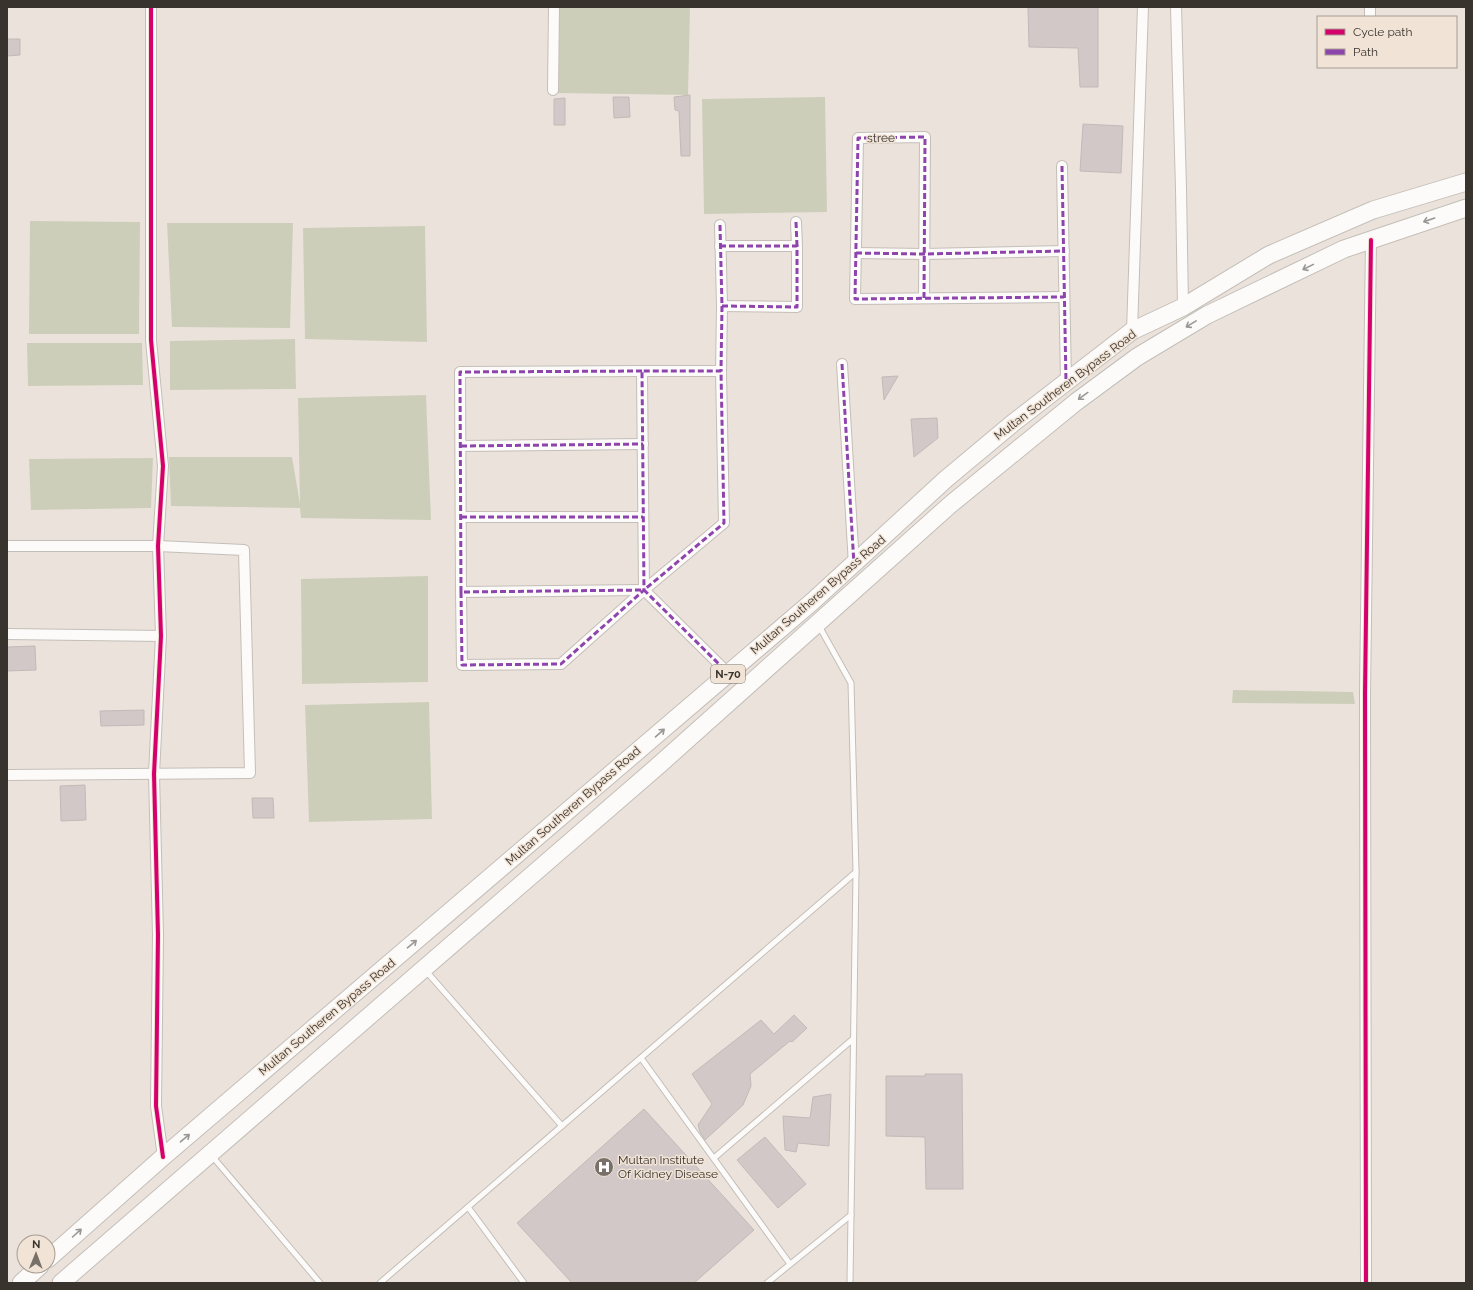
<svg xmlns="http://www.w3.org/2000/svg" width="1473" height="1290" font-family="Raleway,sans-serif">
	<style>
		.green { fill: #cdceba }
		.building { fill: #d2c8c7; stroke: #c1bab8 }
		.lines { fill: none; stroke-linecap: round; stroke-linejoin: round }
		.service-casing { stroke: #c4beb8; stroke-width: 7 }
		.minor-casing { stroke: #c4beb8; stroke-width: 12 }
		.trunk-casing { stroke: #c4beb8; stroke-width: 19 }
		.service { stroke: #fcfbfa; stroke-width: 5 }
		.minor { stroke: #fcfbfa; stroke-width: 10 }
		.trunk { stroke: #fcfbfa; stroke-width: 17 }
		.quiet { stroke: #8e44ad; stroke-width: 3; stroke-dasharray: 6 3; stroke-linecap: butt }
		.cycleway-casing { stroke: #f1e3d5; stroke-width: 6 }
		.cycleway { stroke: #d6006c; stroke-width: 4 }
		.oneway { stroke: #9a9794 }
		.labels { text-anchor: middle; dominant-baseline: central; stroke-width: 3; stroke-linejoin: round; paint-order: stroke }
		.shield { fill: #f1e3d5; stroke: #70685f; stroke-width: 1 }
		.shield-label { font-size: 11px; font-weight: bold; fill: #38332d }
		.street-label { font-size: 12px; fill: #38332d; stroke: #f1e3d5 }
		.poi-label { font-size: 12px; fill: #38332d; stroke: #f1e3d5; text-anchor: start }
	</style>
	<rect width="100%" height="100%" fill="#ebe3db"/>
	<g class="green">
		<polygon points="558,7 690,7 688,95 557,93"/>
		<polygon points="825,97 827,212 704,214 702,99"/>
		<polygon points="30,221 140,222 139,334 29,334"/>
		<polygon points="167,223 293,223 290,328 172,327"/>
		<polygon points="425,226 427,342 305,339 303,228"/>
		<polygon points="295,339 296,389 170,390 170,341"/>
		<polygon points="27,343 142,343 143,385 28,386"/>
		<polygon points="426,395 431,520 301,518 300,508 171,506 169,457 292,457 300,504 298,398"/>
		<polygon points="153,458 151,508 31,510 29,459"/>
		<polygon points="428,576 428,682 302,684 301,579"/>
		<polygon points="1233,690 1353,692 1355,704 1232,703"/>
		<polygon points="429,702 432,819 309,822 305,705"/>
	</g>
	<g class="building">
		<polygon points="1028,7 1098,7 1098,87 1080,87 1078,48 1029,47"/>
		<polygon points="7,39 20,39 20,55 7,56"/>
		<polygon points="690,95 690,156 681,156 679,111 675,110 674,97"/>
		<polygon points="613,97 629,97 630,117 614,118"/>
		<polygon points="565,98 565,125 554,125 554,99"/>
		<polygon points="1083,124 1123,126 1121,173 1080,171"/>
		<polygon points="898,376 884,400 882,377"/>
		<polygon points="937,418 938,438 914,457 911,419"/>
		<polygon points="35,646 36,670 7,671 7,647"/>
		<polygon points="144,710 144,725 101,726 100,711"/>
		<polygon points="85,785 86,820 61,821 60,786"/>
		<polygon points="252,798 273,798 274,818 253,818"/>
		<polygon points="794,1015 807,1028 792,1042 790,1041 750,1074 751,1086 743,1105 705,1140 700,1132 698,1125 712,1104 692,1074 761,1020 774,1034"/>
		<polygon points="925,1074 962,1074 963,1189 926,1189 925,1137 886,1136 886,1076 925,1076"/>
		<polygon points="831,1094 829,1146 798,1143 796,1152 785,1150 783,1116 810,1118 813,1097"/>
		<polygon points="644,1109 754,1230 694,1283 572,1283 517,1223"/>
		<polygon points="765,1137 806,1184 778,1208 737,1160"/>
	</g>
	<g class="lines">
		<defs>
			<g id="service">
				<polyline points="819,626 851,683 856,872 850,1283"/>
				<polyline points="426,971 562,1126"/>
				<polyline points="641,1058 790,1264"/>
				<polyline points="212,1156 320,1283"/>
				<polyline points="714,1158 853,1039"/>
				<polyline points="468,1207 524,1283"/>
				<polyline points="380,1283 856,872"/>
				<polyline points="767,1283 851,1215"/>
			</g>
			<g id="minor">
				<polyline points="151,7 151,340 163,466 158,546 161,636 154,774 158,935 156,1106 163,1157"/>
				<polyline points="1176,7 1181,189 1183,307"/>
				<polyline points="1370,17 1370,7"/>
				<polyline points="553,90 554,7"/>
				<polyline points="1062,166 1066,382"/>
				<polyline points="796,222 797,246"/>
				<polyline points="720,225 722,306 721,371"/>
				<polyline points="720,246 797,246 797,307 722,306"/>
				<polyline points="856,253 924,254 1064,251"/>
				<polyline points="924,298 925,137 858,138 855,299 1064,297"/>
				<polyline points="1132,331 1143,7"/>
				<polyline points="842,364 854,565"/>
				<polyline points="642,371 460,372 461,592 644,590"/>
				<polyline points="461,446 643,444"/>
				<polyline points="461,517 643,517"/>
				<polyline points="7,546 158,546 244,550 250,773 7,775"/>
				<polyline points="461,592 462,665 561,664 644,590 642,371 721,371 724,523 644,590 729,674"/>
				<polyline points="7,634 161,636"/>
				<polyline points="1366,1283 1365,694 1371,240"/>
			</g>
			<g id="trunk">
				<polyline points="48,1259 163,1157 813,601 946,479 1013,423 1132,331 1183,307 1269,255 1373,210 1466,182"/>
				<polyline points="21,1283 40,1266"/>
				<polyline points="61,1283 659,765 951,504 1076,402 1137,357 1207,315 1344,249 1466,208"/>
			</g>
		</defs>
		<use href="#service" class="service-casing"/>
		<use href="#minor" class="minor-casing"/>
		<use href="#trunk" class="trunk-casing"/>
		<use href="#service" class="service"/>
		<use href="#minor" class="minor"/>
		<use href="#trunk" class="trunk"/>
		<g class="quiet">
			<polyline points="1062,166 1066,382"/>
			<polyline points="796,222 797,246"/>
			<polyline points="720,225 722,306 721,371"/>
			<polyline points="720,246 797,246 797,307 722,306"/>
			<polyline points="856,253 924,254 1064,251"/>
			<polyline points="924,298 925,137 858,138 855,299 1064,297"/>
			<polyline points="842,364 854,565"/>
			<polyline points="642,371 460,372 461,592 644,590"/>
			<polyline points="461,446 643,444"/>
			<polyline points="461,517 643,517"/>
			<polyline points="461,592 462,665 561,664 644,590 642,371 721,371 724,523 644,590 729,674"/>
		</g>
		<defs>
			<g id="cycleway">
				<polyline points="151,7 151,340 163,466 158,546 161,636 154,774 158,935 156,1106 163,1157"/>
				<polyline points="1366,1283 1365,694 1371,240"/>
			</g>
		</defs>
		<use href="#cycleway" class="cycleway-casing"/>
		<use href="#cycleway" class="cycleway"/>
	</g>
	<defs><path id="oneway-shaft" d="M-6 0H5M1.5-3L5.5 0L1.5 3" fill="none" stroke-width="1.6" stroke-linecap="round" stroke-linejoin="round"/></defs>
	<g class="oneway">
		<use href="#oneway-shaft" transform="translate(1429 220) rotate(161)"/>
		<use href="#oneway-shaft" transform="translate(1308 267) rotate(154)"/>
		<use href="#oneway-shaft" transform="translate(1191 324) rotate(149)"/>
		<use href="#oneway-shaft" transform="translate(1083 396) rotate(144)"/>
		<use href="#oneway-shaft" transform="translate(660 733) rotate(-41)"/>
		<use href="#oneway-shaft" transform="translate(412 944) rotate(-40)"/>
		<use href="#oneway-shaft" transform="translate(185 1138) rotate(-40)"/>
		<use href="#oneway-shaft" transform="translate(77 1233) rotate(-42)"/>
	</g>
	<defs>
		<symbol id="hospital-disc" viewBox="-11 -11 22 22"><circle r="9.5" fill="#77716a" stroke="#f1e3d5"/><path d="M-5-5h3v3.5h4V-5h3V5h-3V1.5h-4V5h-3Z" fill="#fff"/></symbol>
	</defs>
	<g fill-rule="evenodd">
		<use href="#hospital-disc" x="593" y="1156" width="22" height="22"/>
	</g>
	<g class="labels">
		<rect class="shield" x="711" y="665" width="34" height="18" rx="3"/>
		<g class="shield-label">
			<text x="728" y="674">N-70</text>
		</g>
		<g class="street-label">
			<text transform="translate(881 138) rotate(-1)">stree</text>
			<text transform="translate(1065 385) rotate(-37)">Multan Southeren Bypass Road</text>
			<text transform="translate(818 595) rotate(-41)">Multan Southeren Bypass Road</text>
			<text transform="translate(573 806) rotate(-41)">Multan Southeren Bypass Road</text>
			<text transform="translate(327 1017) rotate(-40)">Multan Southeren Bypass Road</text>
		</g>
		<g class="poi-label">
			<text x="618" y="1160">Multan Institute<tspan x="618" dy="14">Of Kidney Disease</tspan></text>
		</g>
	</g>
	<rect width="1473" height="1290" fill="none" stroke="#38332d" stroke-width="16"/>
	<rect x="1317" y="16" width="140" height="52" fill="#f1e3d5" stroke="#a79d92"/>
	<rect x="1325" y="29" width="20" height="6" fill="#d6006c" stroke="#a79d92"/>
	<text x="1353" y="36" font-size="12" fill="#38332d">Cycle path</text>
	<rect x="1325" y="49" width="20" height="6" fill="#8e44ad" stroke="#a79d92"/>
	<text x="1353" y="56" font-size="12" fill="#38332d">Path</text>
	<g transform="translate(36 1254) rotate(1)"><circle r="19" fill="#f1e3d5" stroke="#a79d92"/>
	<path d="M0-3L7 15L0 10L-7 15Z" fill="#77716a"/>
	<text y="-6" font-size="11" font-weight="bold" text-anchor="middle" fill="#38332d">N</text>
	</g>
</svg>
